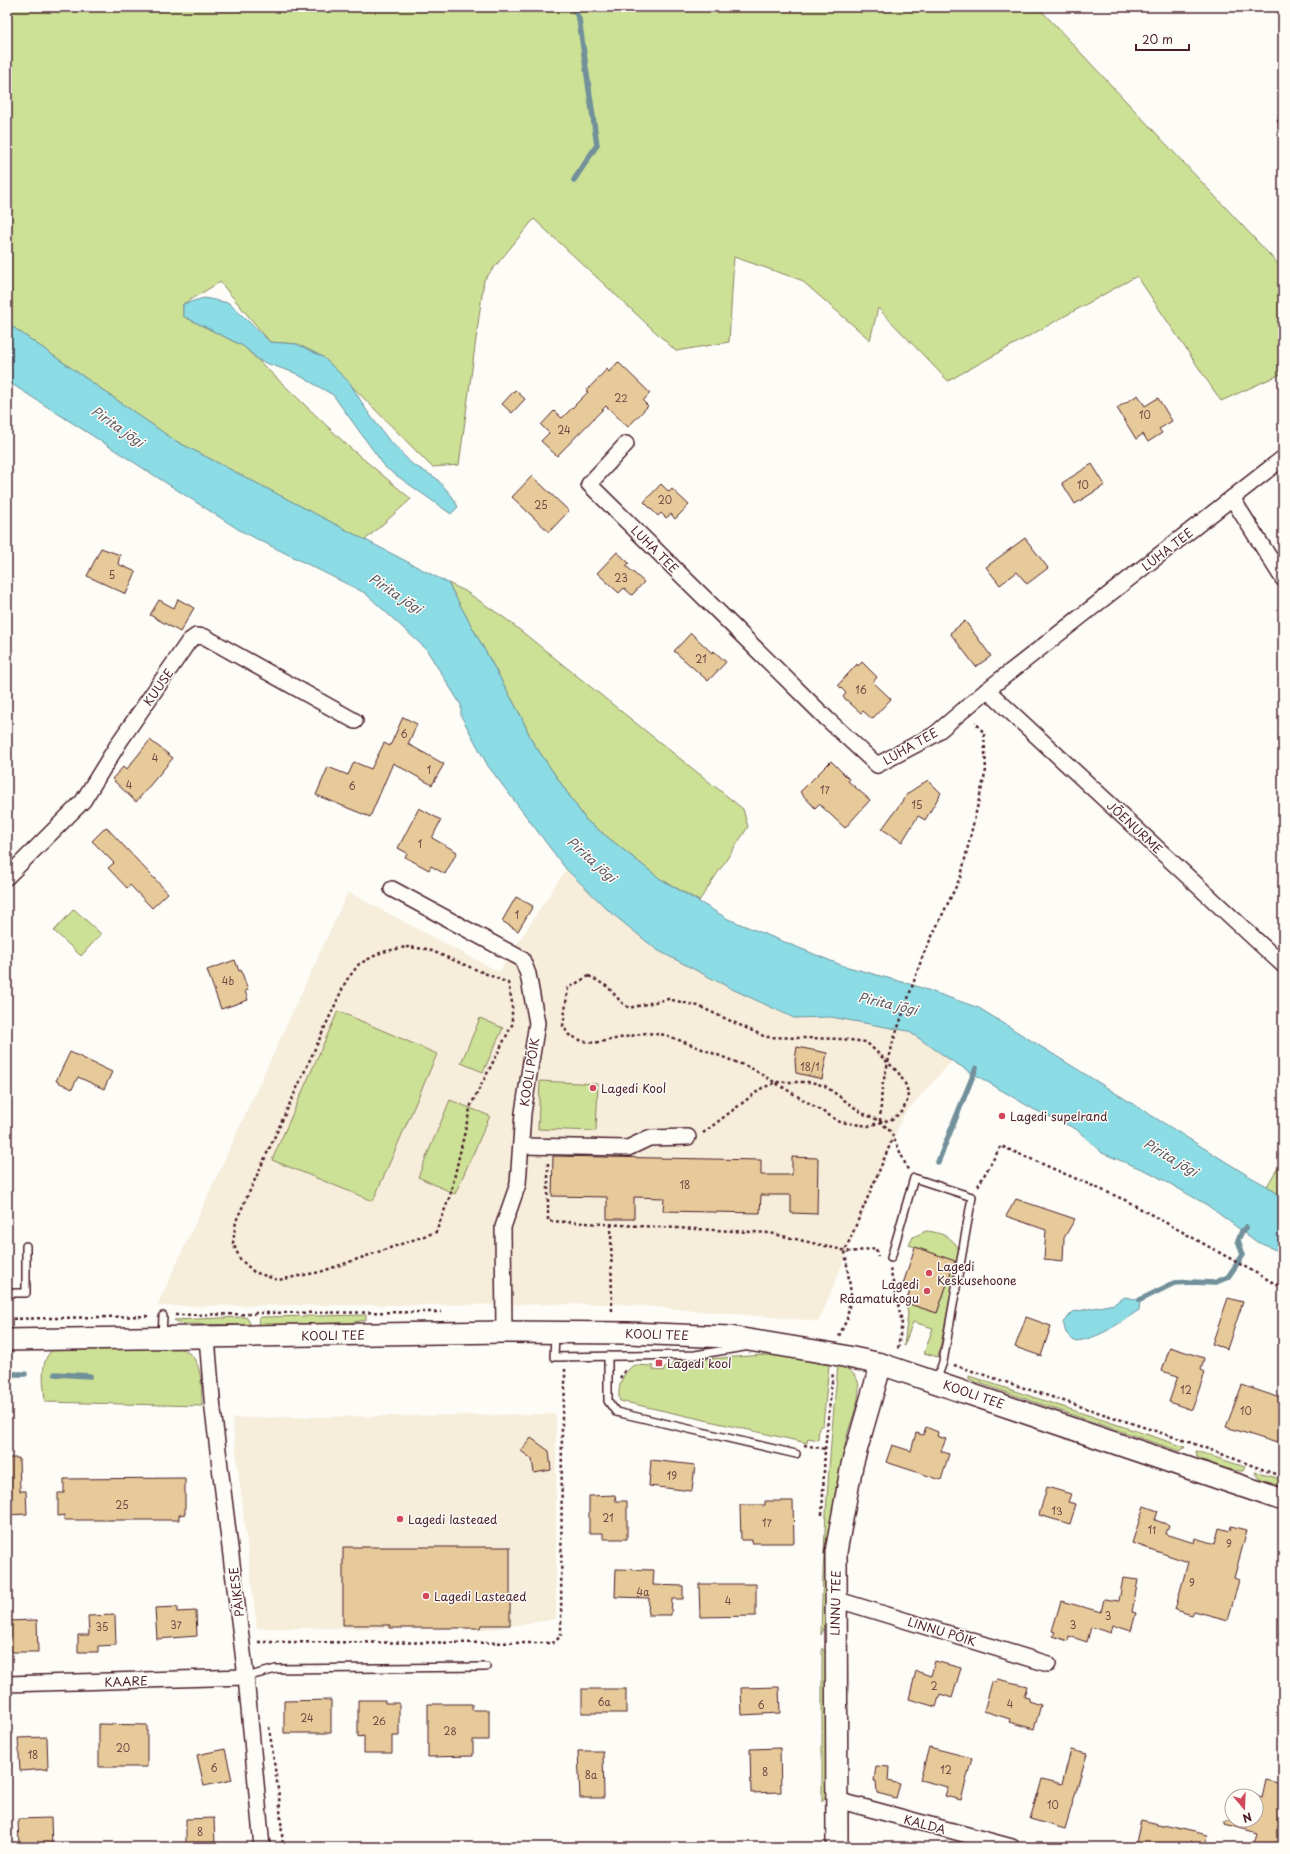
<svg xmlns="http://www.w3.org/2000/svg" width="1290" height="1854" font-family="'Playpen Sans',sans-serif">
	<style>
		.built { fill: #f6eddb }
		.green { fill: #cce196; stroke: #8b8060 }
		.water { fill: #8bdce4; stroke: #71909a }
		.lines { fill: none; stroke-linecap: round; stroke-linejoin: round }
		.stream { stroke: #71909a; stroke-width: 5.5 }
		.building { fill: #e6ca9a; stroke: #4a1f2b }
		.lane-casing { stroke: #4a1f2b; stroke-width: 10 }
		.street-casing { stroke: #4a1f2b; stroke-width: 18 }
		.secondary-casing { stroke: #4a1f2b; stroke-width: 24 }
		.path { stroke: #4a1f2b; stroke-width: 2.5; stroke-dasharray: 3 3; stroke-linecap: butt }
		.lane { stroke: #fdfcf7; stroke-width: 7 }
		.street { stroke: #fdfcf7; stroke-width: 15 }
		.secondary { stroke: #fdfcf7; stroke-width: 21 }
		.poi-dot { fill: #d1495b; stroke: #fdfcf7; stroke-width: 1.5 }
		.labels { text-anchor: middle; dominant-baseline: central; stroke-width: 3; stroke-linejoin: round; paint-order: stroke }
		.number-label { font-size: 10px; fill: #714a47 }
		.street-label { font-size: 12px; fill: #4a1f2b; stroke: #fdfcf7 }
		.poi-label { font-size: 12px; fill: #4a1f2b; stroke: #fdfcf7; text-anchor: start }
		.water-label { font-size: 13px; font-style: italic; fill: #5e5862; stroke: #fdfcf7 }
	</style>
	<rect width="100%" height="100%" fill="#fdfcf7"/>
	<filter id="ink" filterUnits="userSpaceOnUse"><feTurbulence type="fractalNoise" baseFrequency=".025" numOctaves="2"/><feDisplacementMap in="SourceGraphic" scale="8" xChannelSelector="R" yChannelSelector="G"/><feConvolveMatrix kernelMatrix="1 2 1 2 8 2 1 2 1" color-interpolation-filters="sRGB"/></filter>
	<g filter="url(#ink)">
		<g class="built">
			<polygon points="566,869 609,911 657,950 794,1018 831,1017 908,1031 952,1061 904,1114 819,1321 618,1304 157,1306 348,892 499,972"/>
			<polygon points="556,1414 556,1619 492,1629 257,1628 232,1418"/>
		</g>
		<g class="green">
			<polygon points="7,7 1038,7 1283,269 1283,373 1221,401 1137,276 948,381 878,308 870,340 801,280 734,257 729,342 676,351 534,219 484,280 459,465 432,467 323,357 297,344 270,342 220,282 183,304 183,316 243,346 349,447 411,499 365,540 174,440 7,323"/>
			<polygon points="448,583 465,591 506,619 743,809 748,827 699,901 659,878 586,820 532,741 521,716"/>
			<polygon points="74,909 101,934 81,956 54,931"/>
			<polygon points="338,1011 437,1054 373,1201 272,1160"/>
			<polygon points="480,1018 503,1028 483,1072 461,1063"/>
			<polygon points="540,1081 598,1084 596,1131 538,1129"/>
			<polygon points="450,1100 490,1116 455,1194 418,1177"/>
			<polygon points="1283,1159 1283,1198 1267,1186"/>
			<path d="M926,1231C940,1232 957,1238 960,1254L938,1357L924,1353L933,1328L913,1322L904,1346L908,1314L906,1303L937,1313L955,1261L909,1245L913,1237Z"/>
			<polygon points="366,1315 366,1320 349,1323 258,1325 259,1318 262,1317"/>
			<polygon points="244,1317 247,1318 251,1325 182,1324 174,1320"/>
			<path d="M55,1348H180C204,1357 201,1384 202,1406L45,1402C44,1384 38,1359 55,1348Z"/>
			<path d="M766,1355L782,1356L829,1365L823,1425L819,1427L818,1440L808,1438L807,1443L620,1401C616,1388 623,1372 634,1365L653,1366V1370L664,1371V1367L671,1366L674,1361Z"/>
			<path d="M838,1365C849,1368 859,1376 859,1388C859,1404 851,1420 847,1436C843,1455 839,1474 836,1493C828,1536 827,1580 826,1624L821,1635C823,1545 829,1455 838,1365Z"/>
			<polygon points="969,1376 1185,1447 1184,1448 1180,1451 1173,1449 973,1381 969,1379"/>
			<path d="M1196,1451L1245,1467L1243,1471C1232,1472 1208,1463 1197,1457Z"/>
			<polygon points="1255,1472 1283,1480 1283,1487 1261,1480"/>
			<polygon points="822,1648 826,1653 826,1797 822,1802"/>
		</g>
		<g class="water">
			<polygon points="204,298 229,303 270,342 297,344 323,357 350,383 367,411 388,439 412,464 436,478 452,496 458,507 451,514 386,468 333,395 295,373 260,361 243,346 183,316 183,304"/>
			<polygon points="7,323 174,440 448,583 521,716 532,741 586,820 659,878 728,919 841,965 913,985 979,1008 1247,1175 1267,1186 1283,1198 1283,1253 1257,1242 1207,1205 1151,1173 1102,1153 1076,1129 1033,1109 952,1061 908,1031 831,1017 794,1018 732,989 657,950 609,911 566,869 488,766 461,716 461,705 426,649 365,593 241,531 7,381"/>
			<path d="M1125,1297L1140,1300L1139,1310C1119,1323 1098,1340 1074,1341L1066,1333L1063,1322L1073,1312L1114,1304Z"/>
		</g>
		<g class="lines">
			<g class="stream">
				<polyline points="573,7 579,19 597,145 574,180"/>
				<polyline points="938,1162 976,1068"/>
				<polyline points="1140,1300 1174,1283 1192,1282 1214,1283 1228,1277 1243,1255 1238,1240 1242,1231 1246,1227"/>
				<polyline points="7,1374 25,1374"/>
				<polyline points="55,1374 90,1376"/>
			</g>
		</g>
		<g class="building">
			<polygon points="618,362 650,393 643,401 648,406 628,427 606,406 557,456 541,441 549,433 541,425 554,411 562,418 588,392 586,391 607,369 609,372"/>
			<polygon points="515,390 525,399 512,413 502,404"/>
			<polygon points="1138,395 1145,406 1158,398 1172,421 1159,429 1162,433 1148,442 1143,434 1136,439 1117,408"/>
			<polygon points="1092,464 1105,485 1075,504 1062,483"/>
			<polygon points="532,476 569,511 549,532 512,497"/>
			<polygon points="661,484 669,492 672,489 689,505 675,519 671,514 666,518 661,513 658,516 644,502"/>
			<polygon points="1025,538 1048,568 1027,584 1017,572 1000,585 986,567"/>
			<polygon points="101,548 120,555 118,564 136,572 126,594 87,576"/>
			<polygon points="617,552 629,563 626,566 644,582 632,595 624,588 619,593 597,573"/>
			<polygon points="178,599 194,608 180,632 150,615 159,600 174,608"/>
			<polygon points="965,621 991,656 976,667 950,633"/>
			<polygon points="691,633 712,653 714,651 726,662 708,681 674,651"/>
			<polygon points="862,662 877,677 873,682 891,699 872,719 863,711 861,713 843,697 846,693 838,685 857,664 858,666"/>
			<polygon points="403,717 417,724 408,744 444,764 432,785 393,763 370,817 316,795 328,767 348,775 354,762 371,769 384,743 390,746"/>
			<polygon points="150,740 173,758 136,802 112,779 123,767 126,770"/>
			<polygon points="831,761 849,779 848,781 870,800 845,828 819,804 815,808 800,792"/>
			<polygon points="928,780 941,793 925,820 918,816 902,842 882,829 908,793"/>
			<polygon points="419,808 441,820 432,838 457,852 445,874 431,866 429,870 405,857 407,853 398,848"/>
			<polygon points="106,827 168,893 152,908 130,885 127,888 108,868 114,863 92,841"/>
			<polygon points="516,897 533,906 518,931 502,921"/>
			<polygon points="235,960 239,971 241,970 248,990 245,991 248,1000 221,1009 207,970"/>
			<polygon points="797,1047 827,1053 822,1079 796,1073 795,1060"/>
			<polygon points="70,1052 112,1072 104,1089 78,1077 72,1089 56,1081"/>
			<polygon points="553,1156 761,1160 761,1175 792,1175 792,1157 818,1158 817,1214 791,1213 791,1195 761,1195 760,1213 663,1211 664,1198 634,1197 634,1219 607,1219 607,1197 552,1196"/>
			<polygon points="1016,1199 1075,1219 1064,1238 1063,1261 1044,1259 1046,1230 1006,1216"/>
			<polygon points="915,1247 955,1261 937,1313 906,1303 911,1287 903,1284"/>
			<polygon points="1228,1298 1243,1302 1227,1349 1212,1344"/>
			<polygon points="1026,1317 1051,1326 1041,1356 1015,1347"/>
			<polygon points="1170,1347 1204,1358 1201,1370 1205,1372 1192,1410 1169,1402 1178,1376 1162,1371"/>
			<polygon points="1242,1385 1283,1399 1283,1441 1279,1439 1277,1443 1226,1427"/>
			<polygon points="926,1427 938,1432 937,1436 946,1439 941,1451 949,1454 941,1480 886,1462 892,1445 911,1451 916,1433 923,1435"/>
			<polygon points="531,1438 549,1451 551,1470 534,1473 532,1459 521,1451"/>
			<polygon points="7,1458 19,1458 20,1491 26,1491 27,1514 7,1515"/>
			<polygon points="651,1460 695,1465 692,1491 649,1486"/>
			<polygon points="185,1478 185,1514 179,1515 179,1520 64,1520 64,1515 58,1516 58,1493 64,1493 64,1479"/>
			<polygon points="1047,1487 1071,1494 1068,1502 1076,1504 1070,1524 1039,1515"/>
			<polygon points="615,1495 616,1501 627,1501 627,1539 603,1539 603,1533 589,1533 589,1496"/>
			<polygon points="765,1501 793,1501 794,1543 752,1543 752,1540 741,1540 740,1505 765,1505"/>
			<polygon points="1144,1506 1158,1511 1155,1520 1169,1525 1166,1534 1194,1543 1195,1538 1215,1544 1219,1528 1230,1531 1231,1526 1247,1530 1234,1578 1239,1580 1228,1620 1194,1611 1192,1615 1175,1610 1188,1562 1132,1543"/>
			<polygon points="343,1547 510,1547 510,1625 481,1625 480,1628 390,1628 390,1625 343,1625"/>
			<polygon points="616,1569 654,1570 653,1585 683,1586 683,1599 672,1599 671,1615 648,1615 649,1598 615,1597"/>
			<polygon points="1123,1578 1138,1580 1132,1612 1136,1613 1131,1631 1113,1625 1111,1633 1091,1627 1087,1642 1069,1636 1068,1641 1053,1636 1055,1632 1052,1631 1061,1601 1101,1612 1104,1599 1119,1601"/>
			<polygon points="699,1584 756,1584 756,1616 700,1617"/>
			<polygon points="177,1607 177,1612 196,1611 197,1636 157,1639 155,1608"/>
			<polygon points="115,1615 116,1645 98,1646 98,1652 78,1652 78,1635 89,1635 88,1616"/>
			<polygon points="37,1620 38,1652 7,1652 7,1621"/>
			<polygon points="935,1661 961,1668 952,1698 940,1694 936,1707 909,1699 916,1671 931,1676"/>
			<polygon points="997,1679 1027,1686 1024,1697 1029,1698 1029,1701 1041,1705 1034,1729 1009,1722 1010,1719 984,1711 992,1682 996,1683"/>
			<polygon points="779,1687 780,1713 742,1715 741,1688"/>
			<rect x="582" y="1689" width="44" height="24"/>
			<polygon points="331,1700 331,1733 284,1733 284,1701"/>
			<polygon points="358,1700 385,1700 385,1703 399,1703 399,1736 392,1736 392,1753 364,1753 364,1736 358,1737"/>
			<polygon points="428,1704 472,1704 472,1710 489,1710 489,1740 473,1740 473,1756 428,1757"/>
			<polygon points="99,1724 147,1725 147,1767 99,1767"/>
			<polygon points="47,1737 48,1769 20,1771 18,1738"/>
			<polygon points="929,1747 972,1758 961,1800 945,1796 948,1787 920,1780"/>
			<polygon points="780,1748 781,1792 751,1793 750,1749"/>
			<polygon points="225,1749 232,1780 204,1786 197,1755"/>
			<polygon points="1071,1750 1087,1754 1065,1829 1030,1819 1042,1779 1062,1784"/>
			<polygon points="578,1751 603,1751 604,1798 580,1798"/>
			<polygon points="876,1766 889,1767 888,1781 900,1784 896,1798 877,1793 876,1781 874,1781"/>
			<polygon points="1266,1780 1283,1784 1283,1841 1280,1840 1279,1847 1252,1847 1256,1833 1226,1824 1226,1820 1256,1820 1256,1796 1262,1798"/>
			<polygon points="51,1818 52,1847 19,1847 18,1819"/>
			<polygon points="214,1818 215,1845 212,1845 212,1847 186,1847 186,1819"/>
			<polygon points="1141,1820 1208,1835 1205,1847 1135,1847"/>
		</g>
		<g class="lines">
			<defs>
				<g id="lane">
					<polyline points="891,1258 914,1178 972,1197 943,1362 936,1381"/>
					<polyline points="7,1293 26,1293 26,1246"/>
					<polyline points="555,1335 554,1357 695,1355 744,1347"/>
					<polyline points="162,1336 163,1316"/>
					<polyline points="608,1356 608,1401 616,1412 796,1454"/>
					<polyline points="246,1677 276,1669 486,1667"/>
				</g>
				<g id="street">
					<polyline points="626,444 589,484 827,719 877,765 934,735 987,690 1283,458"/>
					<polyline points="1232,498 1283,579"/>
					<polyline points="987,690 1283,965"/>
					<polyline points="7,877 83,801 120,741 189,641 196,636 205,637 355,721"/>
					<polyline points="392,889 522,959 528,974 537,1023 523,1113 518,1184 503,1227 504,1332"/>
					<polyline points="521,1146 628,1148 649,1138 688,1137"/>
					<polyline points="207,1338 213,1410 246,1677 262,1847"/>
					<polyline points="835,1599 1048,1664"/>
					<polyline points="7,1684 246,1677"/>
					<polyline points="837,1800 1012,1847"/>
				</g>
				<g id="secondary">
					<polyline points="7,1340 504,1332 628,1333 730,1337 834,1354 881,1364 1283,1500"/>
					<polyline points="837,1847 836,1552 852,1465 881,1364"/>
				</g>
			</defs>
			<use href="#lane" class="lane-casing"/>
			<use href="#street" class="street-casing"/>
			<use href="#secondary" class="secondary-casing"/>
			<g class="path">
				<polyline points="1283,96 1278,123 1283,135"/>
				<polygon points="406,947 427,949 508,983 512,1002 512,1025 471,1105 450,1196 436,1232 320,1272 278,1280 254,1272 240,1259 233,1243 236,1221 346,981 359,964 382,952"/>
				<polygon points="589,976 608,987 621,1002 629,1008 668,999 698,1006 766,1037 842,1039 866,1042 898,1072 907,1087 908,1099 902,1112 892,1119 868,1126 840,1122 751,1068 666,1035 646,1033 594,1043 582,1041 569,1035 563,1026 568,988"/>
				<polyline points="880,1121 882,1087 893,1042 923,955 961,876 986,770 984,733 975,722"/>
				<polyline points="703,1133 762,1088 778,1082 811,1082 825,1086 862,1113 880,1121 891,1132 908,1170"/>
				<polyline points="548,1163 548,1221 770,1233 851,1252 876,1248 878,1257"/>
				<polyline points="978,1186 1001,1146 1125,1200 1283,1288"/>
				<polyline points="611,1224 612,1314"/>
				<polyline points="890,1269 902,1322 898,1349"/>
				<polyline points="254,1313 441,1312"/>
				<polyline points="175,1315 254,1314"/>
				<polyline points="7,1319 150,1316"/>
				<polyline points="839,1336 847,1319 851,1294 845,1251 893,1138"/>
				<polyline points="954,1365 1192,1443 1283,1477"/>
				<polyline points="620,1378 626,1369"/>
				<polyline points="804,1445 825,1449"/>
				<polyline points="822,1515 825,1449 833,1372"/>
				<polyline points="258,1642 553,1643 561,1636 562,1414 565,1391 565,1369"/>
				<polyline points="269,1727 279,1796 283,1847"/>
			</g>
			<use href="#lane" class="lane"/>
			<use href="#street" class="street"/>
			<use href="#secondary" class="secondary"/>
		</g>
	</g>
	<g class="poi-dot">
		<circle cx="593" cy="1088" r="4"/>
		<circle cx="1002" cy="1116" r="4"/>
		<circle cx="929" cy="1273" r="4"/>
		<circle cx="927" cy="1291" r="4"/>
		<rect x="655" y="1359" width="8" height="8" rx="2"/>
		<circle cx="400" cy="1519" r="4"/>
		<circle cx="426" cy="1596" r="4"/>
	</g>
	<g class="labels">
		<g class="number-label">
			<text x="621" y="397">22</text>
			<text x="1145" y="414">10</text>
			<text x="564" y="429">24</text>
			<text x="1083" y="484">10</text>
			<text x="665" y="499">20</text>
			<text x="541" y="504">25</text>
			<text x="112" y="574">5</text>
			<text x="621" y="577">23</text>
			<text x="701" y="658">21</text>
			<text x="861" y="689">16</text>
			<text x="404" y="733">6</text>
			<text x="155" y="757">4</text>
			<text x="429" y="769">1</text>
			<text x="129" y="784">4</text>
			<text x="352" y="785">6</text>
			<text x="825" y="789">17</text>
			<text x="917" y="804">15</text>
			<text x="420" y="843">1</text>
			<text x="517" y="914">1</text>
			<text x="228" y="980">4b</text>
			<text x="810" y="1066">18/1</text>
			<text x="685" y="1184">18</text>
			<text x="1186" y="1389">12</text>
			<text x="1246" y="1410">10</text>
			<text x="672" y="1475">19</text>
			<text x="122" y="1504">25</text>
			<text x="1057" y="1510">13</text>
			<text x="608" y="1517">21</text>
			<text x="767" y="1522">17</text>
			<text x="1152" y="1529">11</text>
			<text x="1229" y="1543">9</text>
			<text x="1192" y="1582">9</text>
			<text x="643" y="1591">4a</text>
			<text x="728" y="1600">4</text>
			<text x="1108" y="1615">3</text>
			<text x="176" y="1624">37</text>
			<text x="1073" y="1624">3</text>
			<text x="102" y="1626">35</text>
			<text x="934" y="1685">2</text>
			<text x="604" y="1701">6a</text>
			<text x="1010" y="1703">4</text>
			<text x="761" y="1704">6</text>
			<text x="307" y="1717">24</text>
			<text x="379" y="1720">26</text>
			<text x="450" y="1730">28</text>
			<text x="123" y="1747">20</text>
			<text x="33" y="1754">18</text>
			<text x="214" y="1767">6</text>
			<text x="946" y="1769">12</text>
			<text x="765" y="1771">8</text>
			<text x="591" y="1774">8a</text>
			<text x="1053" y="1804">10</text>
			<text x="200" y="1831">8</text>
		</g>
		<g class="street-label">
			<text transform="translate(655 549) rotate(45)">LUHA TEE</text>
			<text transform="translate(1167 549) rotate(-38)">LUHA TEE</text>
			<text transform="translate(158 687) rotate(-55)">KUUSE</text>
			<text transform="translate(910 746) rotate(-30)">LUHA TEE</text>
			<text transform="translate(1135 827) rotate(43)">JÕENURME</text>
			<text transform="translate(529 1072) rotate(-81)">KOOLI PÕIK</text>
			<text transform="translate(657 1334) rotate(2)">KOOLI TEE</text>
			<text transform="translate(333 1335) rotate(-1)">KOOLI TEE</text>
			<text transform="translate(974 1394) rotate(19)">KOOLI TEE</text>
			<text transform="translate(236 1592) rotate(-97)">PÄIKESE</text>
			<text transform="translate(835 1603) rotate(-89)">LINNU TEE</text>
			<text transform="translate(942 1631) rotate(17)">LINNU PÕIK</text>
			<text transform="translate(126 1681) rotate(-2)">KAARE</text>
			<text transform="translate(925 1824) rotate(15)">KALDA</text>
		</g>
		<g class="poi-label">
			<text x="601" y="1088">Lagedi Kool</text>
			<text x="1010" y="1116">Lagedi supelrand</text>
			<text x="937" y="1266">Lagedi<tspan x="937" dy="14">Keskusehoone</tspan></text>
			<text x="919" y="1284" text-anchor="end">Lagedi<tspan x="919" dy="14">Raamatukogu</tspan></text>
			<text x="667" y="1363">Lagedi kool</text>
			<text x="408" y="1519">Lagedi lasteaed</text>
			<text x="434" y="1596">Lagedi Lasteaed</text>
		</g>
		<g class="water-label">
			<text transform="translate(118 426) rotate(35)">Pirita jõgi</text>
			<text transform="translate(396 593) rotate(34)">Pirita jõgi</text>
			<text transform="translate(592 859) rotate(42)">Pirita jõgi</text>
			<text transform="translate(888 1003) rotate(13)">Pirita jõgi</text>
			<text transform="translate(1171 1157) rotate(31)">Pirita jõgi</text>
		</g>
	</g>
	<rect width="1290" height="1854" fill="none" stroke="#fdfcf7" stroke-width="24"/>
	<rect x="12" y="12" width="1266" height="1830" fill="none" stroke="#4a1f2b" stroke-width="1.5" filter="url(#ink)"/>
	<g transform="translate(1244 1808) rotate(161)"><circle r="19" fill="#fdfcf7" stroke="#b5a4a5"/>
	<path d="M0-3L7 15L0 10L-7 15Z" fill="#d1495b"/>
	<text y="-6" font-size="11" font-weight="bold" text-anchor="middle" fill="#4a1f2b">N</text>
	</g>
	<path d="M1136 44v6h53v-6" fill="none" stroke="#4a1f2b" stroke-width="2"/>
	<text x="1142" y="44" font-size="12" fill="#4a1f2b" stroke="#fdfcf7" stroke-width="3" paint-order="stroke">20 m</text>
</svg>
